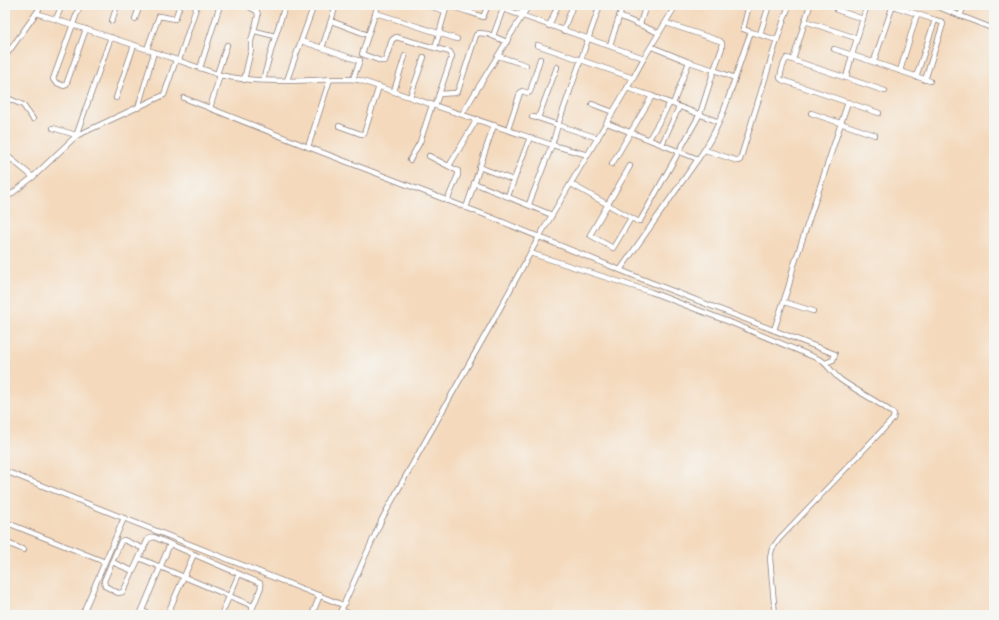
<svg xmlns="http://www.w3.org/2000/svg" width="999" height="620" font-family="'Architects Daughter',sans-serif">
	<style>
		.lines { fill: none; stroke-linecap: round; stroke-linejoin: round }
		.minor-casing { stroke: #8b7e7c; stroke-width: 6 }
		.minor { stroke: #fff; stroke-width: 4.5 }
	</style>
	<rect width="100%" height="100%" fill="#f6f6f2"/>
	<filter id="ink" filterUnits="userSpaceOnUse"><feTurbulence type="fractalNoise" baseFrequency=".025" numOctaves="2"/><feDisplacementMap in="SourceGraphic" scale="8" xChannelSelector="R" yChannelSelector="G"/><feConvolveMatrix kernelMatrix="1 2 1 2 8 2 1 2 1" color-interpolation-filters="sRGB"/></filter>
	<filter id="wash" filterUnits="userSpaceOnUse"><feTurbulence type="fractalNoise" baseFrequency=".012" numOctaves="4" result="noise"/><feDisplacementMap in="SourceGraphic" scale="16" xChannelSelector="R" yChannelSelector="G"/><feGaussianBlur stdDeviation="0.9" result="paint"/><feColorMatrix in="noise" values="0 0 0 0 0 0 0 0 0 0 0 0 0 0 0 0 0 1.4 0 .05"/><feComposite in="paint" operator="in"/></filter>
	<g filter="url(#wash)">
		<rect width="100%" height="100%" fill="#f4d9bc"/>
	</g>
	<g filter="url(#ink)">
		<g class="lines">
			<defs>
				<g id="minor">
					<polyline points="80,5 53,79 55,82 64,86 66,85 86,29"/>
					<polyline points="378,5 362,54 381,61 385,61 392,40 396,37 435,48"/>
					<polyline points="426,5 445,11"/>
					<polyline points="447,5 469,12 472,5"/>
					<polyline points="749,5 743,29 751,32"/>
					<polyline points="867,5 852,55 930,81"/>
					<polyline points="933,5 994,29"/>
					<polyline points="893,6 935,20 916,77"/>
					<polyline points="837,10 863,19"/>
					<polyline points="469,12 483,17 488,5"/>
					<path d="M36,13L134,45L220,75C262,85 307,79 350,79L359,80L552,145L588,155"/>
					<polyline points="376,13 457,39"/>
					<polyline points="521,14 523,5"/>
					<polyline points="619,16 659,33"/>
					<polyline points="960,16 964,5"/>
					<polyline points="56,19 62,5"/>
					<polyline points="135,19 140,5"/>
					<polyline points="112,21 117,5"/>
					<polyline points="331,21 368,35"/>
					<polyline points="805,21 856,38"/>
					<polyline points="666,23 720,41 722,43 722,48 714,70 735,78"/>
					<polyline points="640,24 646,5"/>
					<polyline points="549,26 558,5"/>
					<polyline points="255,31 275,36"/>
					<polyline points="563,31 573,5"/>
					<polyline points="760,34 769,5"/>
					<polyline points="493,36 503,9 644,58"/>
					<polyline points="301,41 322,48 336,5"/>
					<polyline points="537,45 633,78"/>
					<polyline points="610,45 623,5"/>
					<polyline points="652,47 689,62"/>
					<polyline points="322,48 360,61"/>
					<polyline points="147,49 159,16 175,19 180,5"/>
					<polyline points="834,49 852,55 846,78"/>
					<polyline points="498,56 526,65"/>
					<polyline points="5,57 42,5"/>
					<polyline points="179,60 197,5"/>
					<polyline points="793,60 810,5"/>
					<polyline points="874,61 893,5"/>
					<polyline points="200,68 220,5"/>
					<polyline points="900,71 917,14"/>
					<polyline points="217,74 227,45"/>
					<polyline points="353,79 360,60"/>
					<polyline points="244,80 251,50 251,41 258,16 257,11 251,8"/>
					<polyline points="263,80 273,44 284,9 287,6 291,6 292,5"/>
					<polyline points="287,80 314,5"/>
					<polyline points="925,80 943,24 942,22 935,20"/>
					<polyline points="627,88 652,96 719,122"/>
					<polyline points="394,91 405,56"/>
					<polyline points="439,94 455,93 458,91 476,35 479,33 488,34 507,42"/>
					<polyline points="5,97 23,105 33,119"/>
					<polyline points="410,97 424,57"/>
					<polyline points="116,98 134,45"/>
					<polyline points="184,98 308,147 488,216 642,279 835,354 833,360 825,363"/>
					<polyline points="592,104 613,112"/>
					<polyline points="435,106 452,56 450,52 435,48 447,5"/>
					<polyline points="138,108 154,52"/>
					<polyline points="210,108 220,75"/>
					<polyline points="811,113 875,135"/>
					<path d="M879,113L782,80L780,78C781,72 783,63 787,58L885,91"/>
					<polyline points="462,114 529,5"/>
					<polyline points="538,118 557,67"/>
					<polyline points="607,123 698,159 620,270"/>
					<polyline points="339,126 361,134 364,134 379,86"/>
					<polyline points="53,128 76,135"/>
					<polyline points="508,129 520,93 522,91 528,93 530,92 540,59"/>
					<polyline points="76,136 111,37"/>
					<polyline points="598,138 558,125 600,5"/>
					<polyline points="649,139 670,103"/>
					<polyline points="662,144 679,107"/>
					<polyline points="308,147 330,79"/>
					<polyline points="705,150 738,161 740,160 777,40"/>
					<polyline points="5,154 33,177"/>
					<polyline points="429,156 458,171 458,175 447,201"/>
					<path d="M698,159C726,122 734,74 751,32L777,40L789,5"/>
					<polyline points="410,160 420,142 432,105"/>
					<polyline points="612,164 652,96"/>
					<polyline points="449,166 477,119"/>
					<polyline points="630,166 590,235 613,248 631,218"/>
					<polyline points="479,167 513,180"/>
					<polyline points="474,183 552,215"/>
					<polyline points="571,184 637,221 640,221 700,114 714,70 689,62 673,104"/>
					<polyline points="508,196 530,137"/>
					<polyline points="5,199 33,177 76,136 164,95 176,60"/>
					<polyline points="529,204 552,145 558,125 538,118 532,117"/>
					<polyline points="466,208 494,125"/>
					<path d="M530,253L651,292L732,323L821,360C828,365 833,374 841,380C858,392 878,401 894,414L893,419L779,539L772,549L770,558L775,615"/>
					<polyline points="784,302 813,311"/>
					<polyline points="774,330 789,285 793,268 848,102"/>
					<polyline points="5,471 343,605"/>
					<polyline points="5,522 105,562"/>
					<polyline points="5,542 24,550"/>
					<polyline points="144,549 124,540 121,541 104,581 105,586 118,593 123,592 124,590 148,539 154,537 260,583 261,587 250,615"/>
					<polyline points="139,558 253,606"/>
					<polyline points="112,562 133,571"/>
					<polyline points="341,610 353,615"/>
					<polyline points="142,611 152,615"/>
					<polyline points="82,615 124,518"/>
					<polyline points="140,615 170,544"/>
					<polyline points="167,615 194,554"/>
					<polyline points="221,615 239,574"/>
					<polyline points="312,615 320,595"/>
					<polyline points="339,615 382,519 399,488 492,323 539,237 633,78 644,58 676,5"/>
				</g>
			</defs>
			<use href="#minor" class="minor-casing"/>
			<use href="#minor" class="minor"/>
		</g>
	</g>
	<rect width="999" height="620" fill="none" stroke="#f6f6f2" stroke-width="20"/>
</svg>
